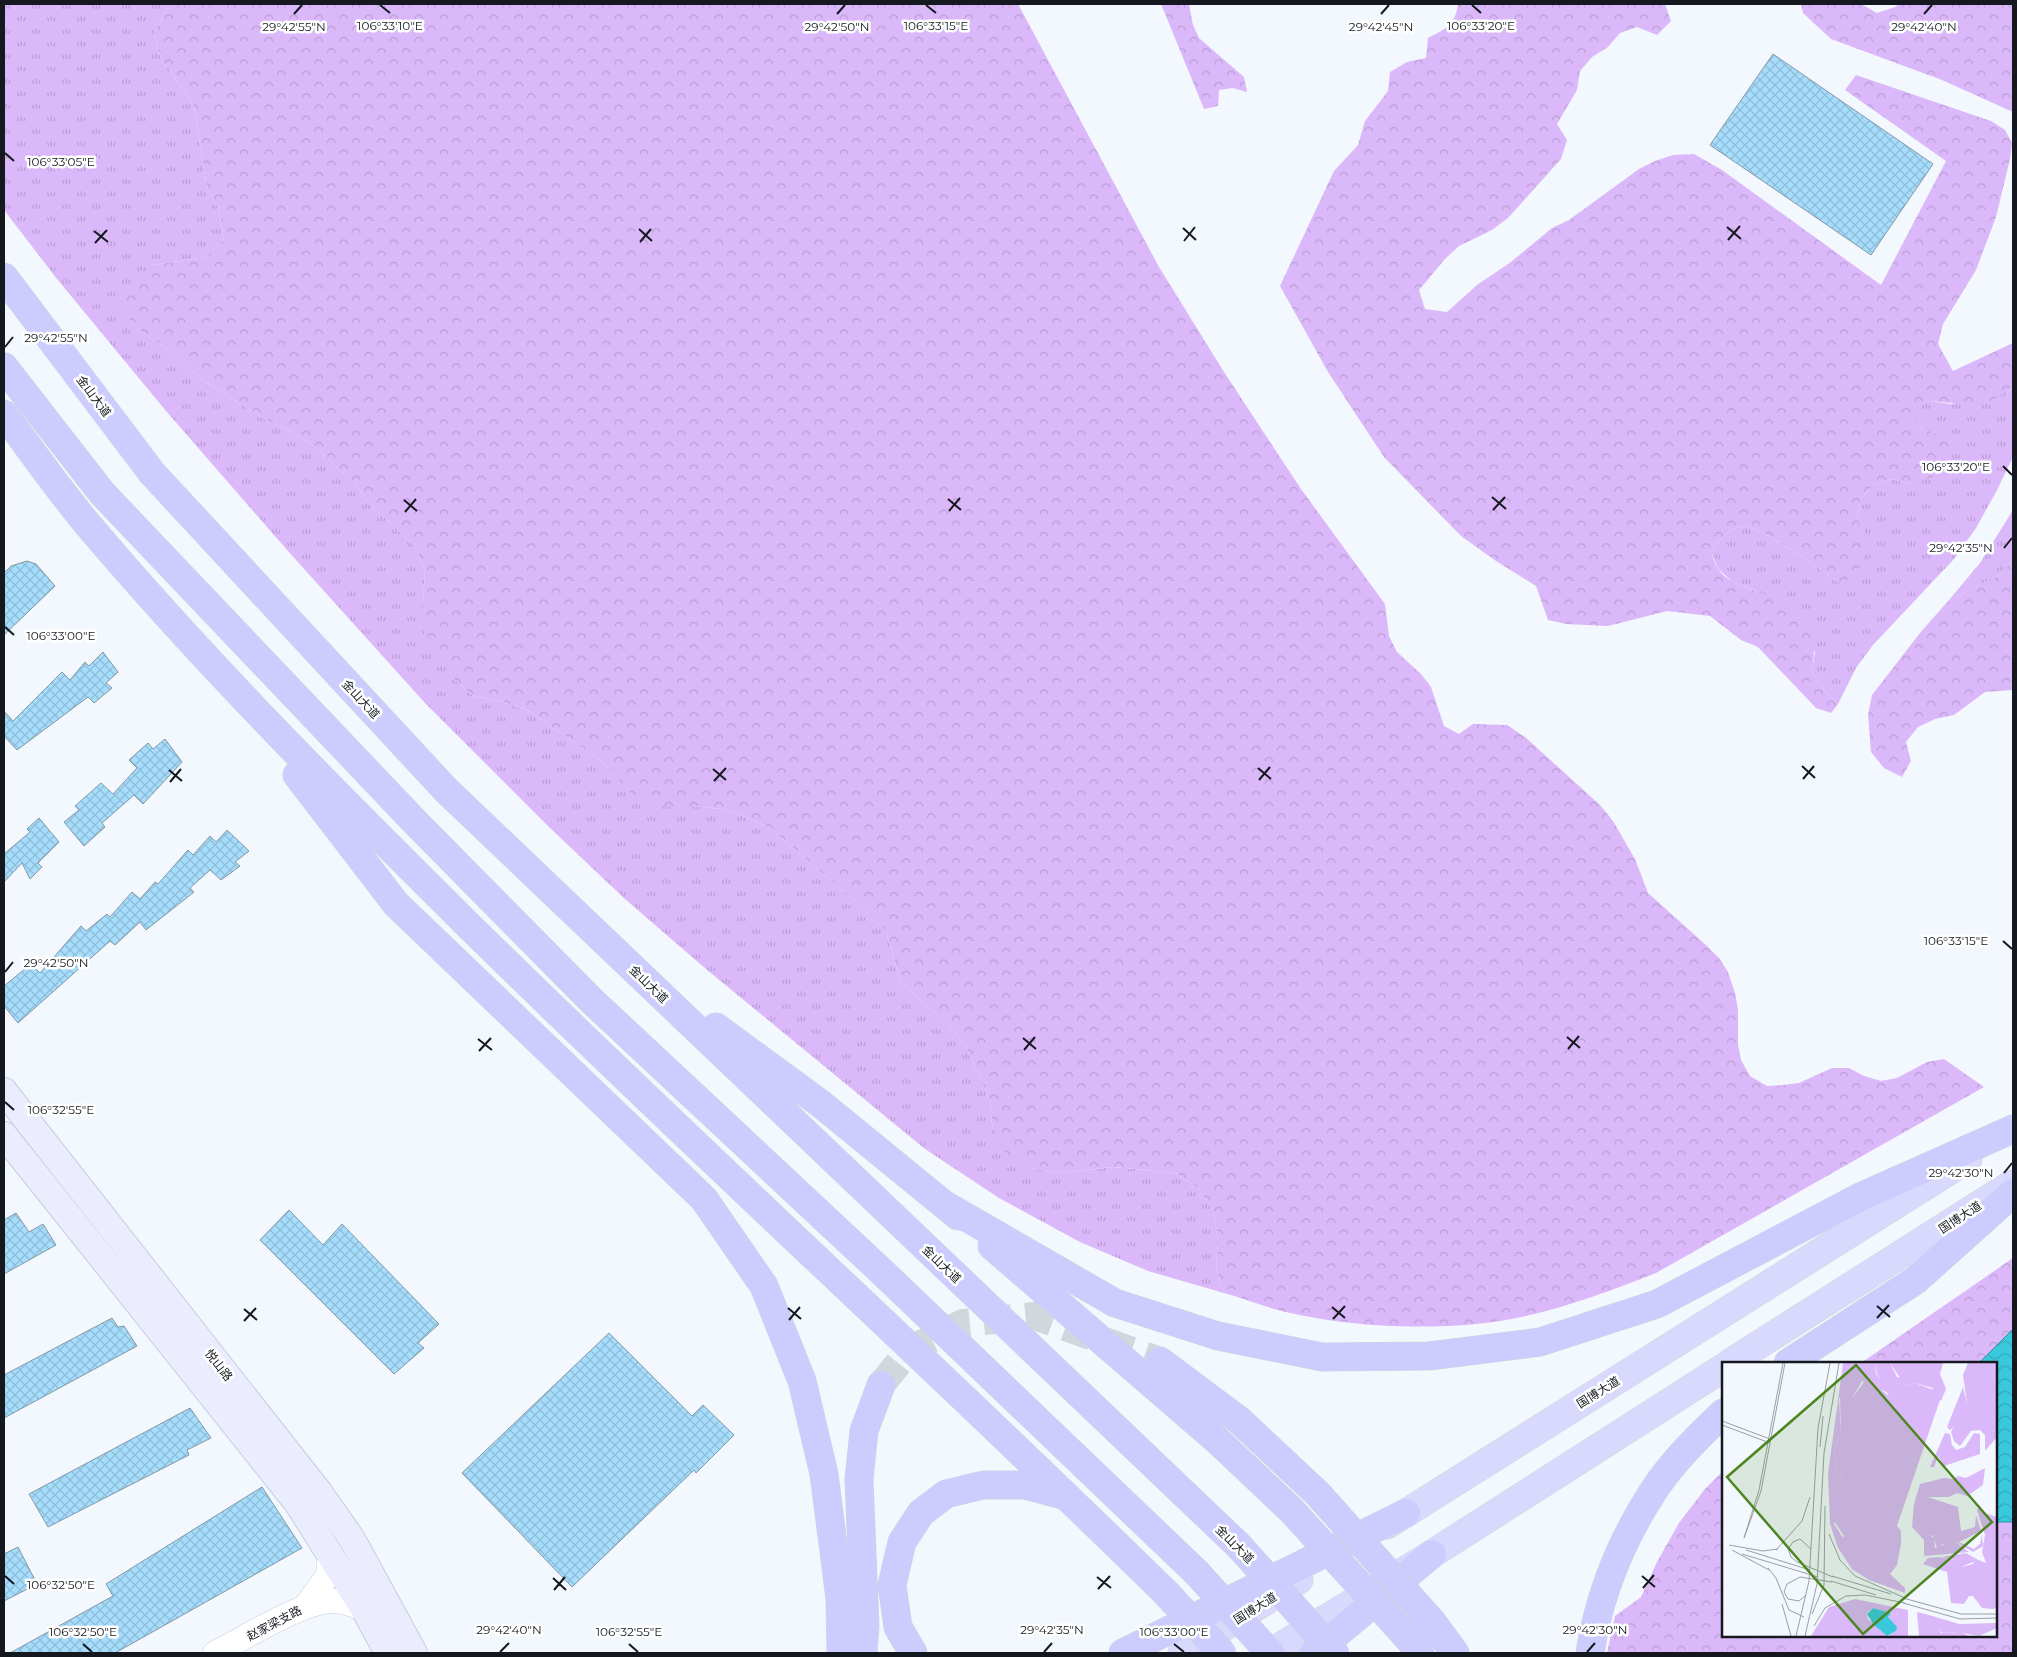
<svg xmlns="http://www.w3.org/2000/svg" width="2017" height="1657" font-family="Montserrat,'Noto Sans SC',sans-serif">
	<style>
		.grass { fill: url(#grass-tufts) }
		.forest { fill: url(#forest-crowns) }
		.water { fill: url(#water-waves); stroke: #2f94a3 }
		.building { fill: url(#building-cross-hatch); stroke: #8598a3 }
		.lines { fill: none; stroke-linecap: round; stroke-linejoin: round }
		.trunk-tunnel { stroke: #d2d7dd; stroke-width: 28; stroke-dasharray: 28 14; stroke-linecap: butt }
		.tertiary-casing { stroke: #c3cedf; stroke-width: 25 }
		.secondary-casing { stroke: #c3cedf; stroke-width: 28 }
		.primary-casing { stroke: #d5d6d7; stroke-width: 29 }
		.trunk-casing { stroke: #d5d6d7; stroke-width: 29 }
		.tertiary { stroke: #fff; stroke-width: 24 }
		.secondary { stroke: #ececff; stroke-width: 26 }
		.primary { stroke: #d9d9fe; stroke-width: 28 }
		.trunk { stroke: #ccccfe; stroke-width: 28 }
		.trunk-bridge-casing { stroke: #d5d6d7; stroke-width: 29; stroke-linecap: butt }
		.trunk-bridge { stroke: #ccccfe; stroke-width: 28 }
		.ticks { fill: none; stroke: #15191f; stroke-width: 2 }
		.labels { text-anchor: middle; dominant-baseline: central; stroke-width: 5; stroke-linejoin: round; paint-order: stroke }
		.street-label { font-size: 12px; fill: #15191f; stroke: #fff }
		.inset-road { fill: none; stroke: #9a9fa5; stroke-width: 1 }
		.view { fill: #4d851f; fill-opacity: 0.15; stroke: #4d851f; stroke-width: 2.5 }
		.inset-edge { fill: none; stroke: #15191f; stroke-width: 2.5 }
		.ticks-label { font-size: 12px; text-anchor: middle; fill: #15191f; stroke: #fff; stroke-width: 5; stroke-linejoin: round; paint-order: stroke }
	</style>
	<defs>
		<pattern id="grass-tufts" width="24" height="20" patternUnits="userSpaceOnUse" patternTransform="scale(1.25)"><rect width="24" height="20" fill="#dbb8f9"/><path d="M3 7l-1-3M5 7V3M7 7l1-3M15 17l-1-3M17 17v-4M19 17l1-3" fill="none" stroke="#bb9ed5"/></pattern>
		<pattern id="forest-crowns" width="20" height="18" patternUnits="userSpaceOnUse" patternTransform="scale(1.25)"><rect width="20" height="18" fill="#dbb8f9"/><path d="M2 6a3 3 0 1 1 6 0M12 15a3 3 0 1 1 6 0" fill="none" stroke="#bb9ed5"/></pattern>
		<pattern id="water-waves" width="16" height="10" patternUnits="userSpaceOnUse" patternTransform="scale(1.25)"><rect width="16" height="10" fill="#3ac8dc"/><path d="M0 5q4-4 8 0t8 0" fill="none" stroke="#32abbc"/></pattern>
		<pattern id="building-cross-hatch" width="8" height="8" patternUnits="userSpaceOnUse" patternTransform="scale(1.25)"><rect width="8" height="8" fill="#a6ddfd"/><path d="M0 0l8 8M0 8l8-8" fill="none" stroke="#8ebdd8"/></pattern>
	</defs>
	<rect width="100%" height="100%" fill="#f3f8ff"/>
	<g class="grass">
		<polygon points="4,4 170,4 154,32 161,58 194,106 207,188 219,210 224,239 205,257 153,265 137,329 162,345 201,379 268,421 292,432 317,448 354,483 370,504 415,546 425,572 423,601 424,631 453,678 473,696 501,701 529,711 600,760 617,778 692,806 721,809 746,817 770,828 864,909 886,931 901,983 948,1024 966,1047 990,1100 992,1125 1030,1168 1060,1173 1113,1167 1175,1173 1198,1188 1214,1212 1218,1241 1216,1269 1224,1293 1148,1271 1080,1242 999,1198 925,1149 706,969 625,899 549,827 425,703 287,550 166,411 57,279 4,210"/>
		<path d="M2013,387V457L1996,492L1976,528L1954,559L1873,645L1856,668L1838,704L1825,691L1812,672L1815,652L1756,591L1733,582L1718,569L1711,551C1719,541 1727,529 1740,527C1761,523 1821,572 1842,584L1865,535L1857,517L1861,498L1874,485L1892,479L1910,484L1934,433L1916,426L1912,407L1930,401L1951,404L2009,390Z"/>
		<polygon points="2013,510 2013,559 2000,575 1949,600 1980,563"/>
	</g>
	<g class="forest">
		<path d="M170,4H1018L1159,267L1224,372L1301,489L1385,604L1389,636L1397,652L1421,674L1431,687L1444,726L1459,734L1473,724L1507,725L1525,737L1600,805L1613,821L1635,859L1648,893L1707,946L1719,958L1728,972L1735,993L1738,1010V1045L1741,1060L1750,1076L1767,1086L1783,1085L1799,1083L1832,1068H1849L1864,1076L1881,1081L1897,1078L1927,1062L1944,1059L1984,1087L1656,1273C1615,1289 1573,1305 1530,1315C1457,1333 1351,1329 1278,1310C1260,1305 1242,1298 1224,1293L1216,1269L1218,1241L1214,1212L1198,1188L1175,1173L1113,1167L1060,1173L1030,1168L1006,1154L992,1125L990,1100L966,1047L948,1024L901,983L886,931L864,909L770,828L746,817L721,809L692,806L662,807L636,799L600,760L529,711L501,701L473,696L453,678L423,631V601L425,572L415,546L370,504L354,483L317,448L292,432L268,421L201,379L162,345L137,329L122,308L130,282L153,265L205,257L224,239L219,210L207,188L194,106L161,58L154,32Z"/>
		<polygon points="1161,4 1189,4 1193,25 1199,38 1244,77 1247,92 1233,88 1219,90 1218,106 1204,109"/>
		<path d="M1458,4H1665L1671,21L1657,35L1637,27L1620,33L1608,47L1592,57L1580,71L1577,90L1557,124L1567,140L1561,159L1508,218L1492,230L1459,246L1445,259L1419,290L1425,309L1447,312L1477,285L1511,262L1552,228L1569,220L1639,169L1655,161L1673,155L1694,154L1722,170L1881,285L1946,161L1845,90L1856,75L1991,121L2005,130L2012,143L2010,159L1996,217L1976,270L1943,324L1938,344L1953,371L2013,343V387L1993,400L1972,405L1930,401L1913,407L1916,426L1934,433L1949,443L1947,462L1932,478L1910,484L1892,479L1874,485L1861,498L1857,517L1865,535L1867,554L1857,573L1842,584C1821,572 1761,523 1740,527C1727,529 1719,541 1711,551C1713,557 1715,564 1718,569C1725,580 1739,584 1750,589C1799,606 1821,617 1812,672L1825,691L1838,704L1831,713L1816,708L1758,647L1741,640L1710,616L1667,611L1608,626L1566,624L1548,620L1536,586L1496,561L1461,536L1384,457L1328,372L1280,286L1334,171L1358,145L1365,121L1388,91L1390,72L1407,62L1426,58L1428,38C1446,29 1455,25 1458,4Z"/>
		<polygon points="1801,4 1861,4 1877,13 1895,7 1899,4 2013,4 2013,112 1942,80 1831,39 1803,13"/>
		<polygon points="2013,559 2013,690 1985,692 1954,715 1935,719 1918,727 1906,742 1911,761 1902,777 1884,768 1871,752 1868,715 1872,695 1920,633 1949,600 2000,575"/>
		<polygon points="2013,1258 2013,1329 1979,1363 1861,1363"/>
		<polygon points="1723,1471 1723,1636 1996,1636 1996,1522 2013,1522 2013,1653 1607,1653 1615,1616 1641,1597 1657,1562 1679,1523 1705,1489"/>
	</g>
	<polygon class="water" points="2013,1329 2013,1522 1996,1522 1996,1363 1979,1363"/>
	<g class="building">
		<polygon points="1773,54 1933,164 1871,255 1710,145"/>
		<polygon points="27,561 36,564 55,586 4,635 4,573 11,566"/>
		<polygon points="103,652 118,672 106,683 112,688 94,703 88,697 17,750 4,736 4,711 13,721 62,672 70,680 85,662 89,666"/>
		<polygon points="165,739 182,762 143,804 134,795 102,823 105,827 84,846 64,822 79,810 75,806 101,783 113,794 137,768 129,760 148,743 153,749"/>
		<polygon points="39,818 59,842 38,863 42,867 30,879 22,863 4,882 4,854 30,832 27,829"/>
		<polygon points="227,830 249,851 235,862 240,866 221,880 210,870 190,888 194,892 146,930 140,922 115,945 110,941 18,1023 4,1006 4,986 31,964 40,973 81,926 86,931 107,914 110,917 132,892 140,899 155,882 158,884 188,850 193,855 210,836 216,842"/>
		<polygon points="289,1210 323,1245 342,1224 439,1324 418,1343 424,1348 394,1374 260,1240"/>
		<polygon points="16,1213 29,1232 43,1224 56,1245 4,1274 4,1220"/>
		<polygon points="112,1318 118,1327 124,1326 137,1346 4,1418 4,1375"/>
		<polygon points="609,1333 692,1416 703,1405 734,1435 696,1473 694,1470 572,1587 462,1473"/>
		<polygon points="190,1408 211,1438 187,1450 189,1455 48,1527 29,1494"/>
		<polygon points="262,1487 302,1548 115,1653 10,1653 113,1596 106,1584"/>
		<polygon points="18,1547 37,1584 4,1601 4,1554"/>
	</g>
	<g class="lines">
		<polyline class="trunk-tunnel" points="881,1385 909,1350 963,1323 1035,1316 1160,1361"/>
		<defs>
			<g id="tertiary">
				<polyline points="306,1606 328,1575 330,1553"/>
				<path d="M215,1653C243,1639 302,1602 331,1601C342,1600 354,1605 364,1609"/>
			</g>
			<g id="secondary">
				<polyline points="4,1091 319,1492 352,1539 414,1653"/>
				<polyline points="4,1135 298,1504 364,1609 388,1653"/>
			</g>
			<g id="primary">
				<polyline points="1730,1363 2012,1184"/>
				<polyline points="1387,1525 1968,1159"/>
				<polyline points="1182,1653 1299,1580"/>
				<polyline points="1270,1653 1432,1554 1723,1368"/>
			</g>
			<g id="trunk">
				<polyline points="4,277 152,473 446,790 1239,1546"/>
				<polyline points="4,367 102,493 416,823 592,1001 880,1270 1196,1572"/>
				<path d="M4,414C34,454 62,495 95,533C210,668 336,794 462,919C693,1147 934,1365 1166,1593"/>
				<polyline points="297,775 396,904 704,1199 764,1286 802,1381 824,1474 840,1599 841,1653"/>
				<polyline points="716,1027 821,1104 958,1216"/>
				<polyline points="945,1205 1115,1303 1218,1336 1322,1357 1429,1356 1540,1342 1657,1304 1860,1197 2013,1129"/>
				<polyline points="992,1246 1218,1441 1292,1511"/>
				<polyline points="1160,1361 1239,1420 1318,1494"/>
				<polyline points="1788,1363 1916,1280 2013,1193"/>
				<polyline points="1433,1623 1455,1653"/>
				<polyline points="1408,1638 1420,1653"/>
				<polyline points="863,1653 865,1626 859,1479 864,1431 881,1385"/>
				<polyline points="913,1653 898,1627 892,1585 902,1542 921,1513 946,1494 983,1485 1025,1485 1066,1496"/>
				<polyline points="1123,1653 1406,1513"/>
				<polyline points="1314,1653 1432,1554"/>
				<path d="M1590,1653C1599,1595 1622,1539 1654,1490C1673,1461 1699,1436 1723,1413"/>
			</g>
		</defs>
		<use href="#tertiary" class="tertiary-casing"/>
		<use href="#secondary" class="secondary-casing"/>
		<use href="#primary" class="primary-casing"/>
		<use href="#trunk" class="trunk-casing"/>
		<use href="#tertiary" class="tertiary"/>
		<use href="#secondary" class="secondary"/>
		<use href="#primary" class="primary"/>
		<use href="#trunk" class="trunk"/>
		<defs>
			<g id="trunk-bridge">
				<polyline points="1318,1494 1433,1623"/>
				<polyline points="1292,1511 1408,1638"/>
				<polyline points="1239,1546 1335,1653"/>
				<polyline points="1196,1572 1270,1653"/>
				<polyline points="1166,1593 1222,1653"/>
			</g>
		</defs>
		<use href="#trunk-bridge" class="trunk-bridge-casing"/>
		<use href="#trunk-bridge" class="trunk-bridge"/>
	</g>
	<path class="ticks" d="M380,5L390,13M926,5L936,13M1472,5L1481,13M294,14L302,5M837,14L845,5M1381,14L1389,5M1924,14L1932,5M5,153L14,161M1727,227L1741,239M1183,228L1196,240M639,229L652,241M94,231L108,242M1728,240L1740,226M1184,241L1195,227M640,242L651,229M95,243L107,230M5,347L13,337M2003,466L2012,475M1492,497L1506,509M948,499L961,510M404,500L417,511M1493,510L1505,497M949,511L960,498M405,512L416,499M2004,548L2012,538M5,627L14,635M1802,766L1815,778M1258,768L1271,779M713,769L726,780M169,770L182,781M1803,779L1814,766M1259,780L1270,767M714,781L726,768M170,782L181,769M2003,941L2012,949M5,972L13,962M1567,1037L1580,1048M1023,1038L1036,1049M478,1039L492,1050M1568,1049L1579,1036M1024,1050L1035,1037M479,1051L491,1038M5,1102L14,1110M2004,1173L2012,1163M1877,1306L1890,1317M1332,1307L1345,1318M788,1308L801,1319M244,1309L257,1320M1877,1318L1889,1305M1333,1319L1345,1306M789,1320L800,1307M244,1321L256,1308M5,1576L14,1584M1642,1576L1655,1587M1097,1577L1111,1588M553,1578L566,1590M1643,1588L1654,1575M1098,1589L1110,1576M554,1590L565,1577M83,1644L92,1652M629,1644L638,1652M1174,1644L1184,1652M500,1652L509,1643M1044,1652L1052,1643M1587,1652L1595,1643"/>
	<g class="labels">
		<g class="street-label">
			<text transform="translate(94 396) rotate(53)">金山大道</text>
			<text transform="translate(361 699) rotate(47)">金山大道</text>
			<text transform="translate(649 984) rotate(44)">金山大道</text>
			<text transform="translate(1960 1217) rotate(-33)">国博大道</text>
			<text transform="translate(942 1264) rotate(44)">金山大道</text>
			<text transform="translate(219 1365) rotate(52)">悦山路</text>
			<text transform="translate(1598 1392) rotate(-32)">国博大道</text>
			<text transform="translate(1235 1544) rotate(45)">金山大道</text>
			<text transform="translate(1255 1608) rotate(-32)">国博大道</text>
			<text transform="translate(274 1623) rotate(-28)">赵家梁支路</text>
		</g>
	</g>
	<g transform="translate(1722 1362)">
		<rect width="275" height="275" fill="#f3f8ff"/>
		<path d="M121,1H153L154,12L169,32L140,19L130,36H117L119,72L112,87L115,106L121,119V135L112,162L122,177L116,186L108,162L106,112ZM168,1H221L218,12L224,27L219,39L216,35L219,33L211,26L193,21L183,23ZM241,25L245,41L235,63L228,68L225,65ZM207,173L212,176L213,186L232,179L247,190L203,194ZM244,191L256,198L239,205L233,198L219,195ZM169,251L176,253L186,265V274H166L174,269L166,255ZM207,253L237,262L275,261V266L257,274L234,270L221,271L213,266Z" fill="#dbb8f9"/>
		<path d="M153,1H168L175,15L182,16L183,23L193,21L209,27L217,25L221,29L175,164L179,169V182L175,203L168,212L183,226V231L147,218L130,207L116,186L122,174L112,159L121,135V119L115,106L112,87L119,72L118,33L130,36L145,16L167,34L155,12ZM246,1H275V75L263,89V73L258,68L249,69L238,84L232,79L229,70L245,41L241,13ZM223,71L228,72L230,83L234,88L243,85L252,71L258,72V92L222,104L216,94L212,105H208ZM263,106L261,123L245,134L235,131L227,135H206L236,145L239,169L253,165L254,153L259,169L237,180L252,187L258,182L260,172L261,184L251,190L232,179L230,186L221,182L215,186L211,174L207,173L208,187L202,194V178L190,165L192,142L198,122L222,116L231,117L236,114L244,116ZM258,143L260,150L275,155V246L271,247L260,246L251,234H247L242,242L229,241L225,210L201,202L206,196L216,195L233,198L240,205L251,202L254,197L264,201L260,190L263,173L255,148ZM133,237L186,248V265L178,259L176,253L151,246L145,251L146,257L165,274H89L107,245ZM195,250L207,253L219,271L238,270L247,274H197Z" fill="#dbb8f9"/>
		<path d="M151,246L169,251L166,255L175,265L174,269L165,274L151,262L145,252Z" fill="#3ac8dc"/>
		<path class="inset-road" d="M61,1L37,128L22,176L39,129L63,1M0,59L48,77M0,63L48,81M98,85L101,54M107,172L118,198L133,214L183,236M7,183L41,189L56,187M89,187L78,177L71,180L66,187L69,195L75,200L111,215M10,188L47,208M24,188L88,208M54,188L80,159L88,135M20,192L96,215M46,206L54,216L67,248L82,255M110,214L169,232M109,219L154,233M83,234L77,239L66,237L62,230L65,222L78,215L110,220M181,236L239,252H275M181,241L238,257L275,256M60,242L69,274M90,252L102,223L103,144M92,264L103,246L124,234L143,233L183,241M74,274L87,219L96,66L108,1M83,274L95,222L102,91L117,1"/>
		<path class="view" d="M134,3L270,160L141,272L5,115Z"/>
		<rect width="275" height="275" class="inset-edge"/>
	</g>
	<g class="ticks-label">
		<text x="390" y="30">106°33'10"E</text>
		<text x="936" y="30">106°33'15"E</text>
		<text x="1481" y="30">106°33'20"E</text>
		<text x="294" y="31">29°42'55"N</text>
		<text x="837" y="31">29°42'50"N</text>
		<text x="1381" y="31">29°42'45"N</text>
		<text x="1924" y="31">29°42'40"N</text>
		<text x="61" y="166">106°33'05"E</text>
		<text x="56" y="342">29°42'55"N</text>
		<text x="1956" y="471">106°33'20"E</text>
		<text x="1961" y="552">29°42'35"N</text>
		<text x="61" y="640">106°33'00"E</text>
		<text x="1956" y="945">106°33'15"E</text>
		<text x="56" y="967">29°42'50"N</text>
		<text x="61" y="1114">106°32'55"E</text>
		<text x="1961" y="1177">29°42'30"N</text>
		<text x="61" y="1589">106°32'50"E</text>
		<text x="509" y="1634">29°42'40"N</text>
		<text x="1052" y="1634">29°42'35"N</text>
		<text x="1595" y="1634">29°42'30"N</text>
		<text x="83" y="1636">106°32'50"E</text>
		<text x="629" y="1636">106°32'55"E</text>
		<text x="1174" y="1636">106°33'00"E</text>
	</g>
	<rect width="2017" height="1657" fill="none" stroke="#15191f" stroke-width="10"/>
</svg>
